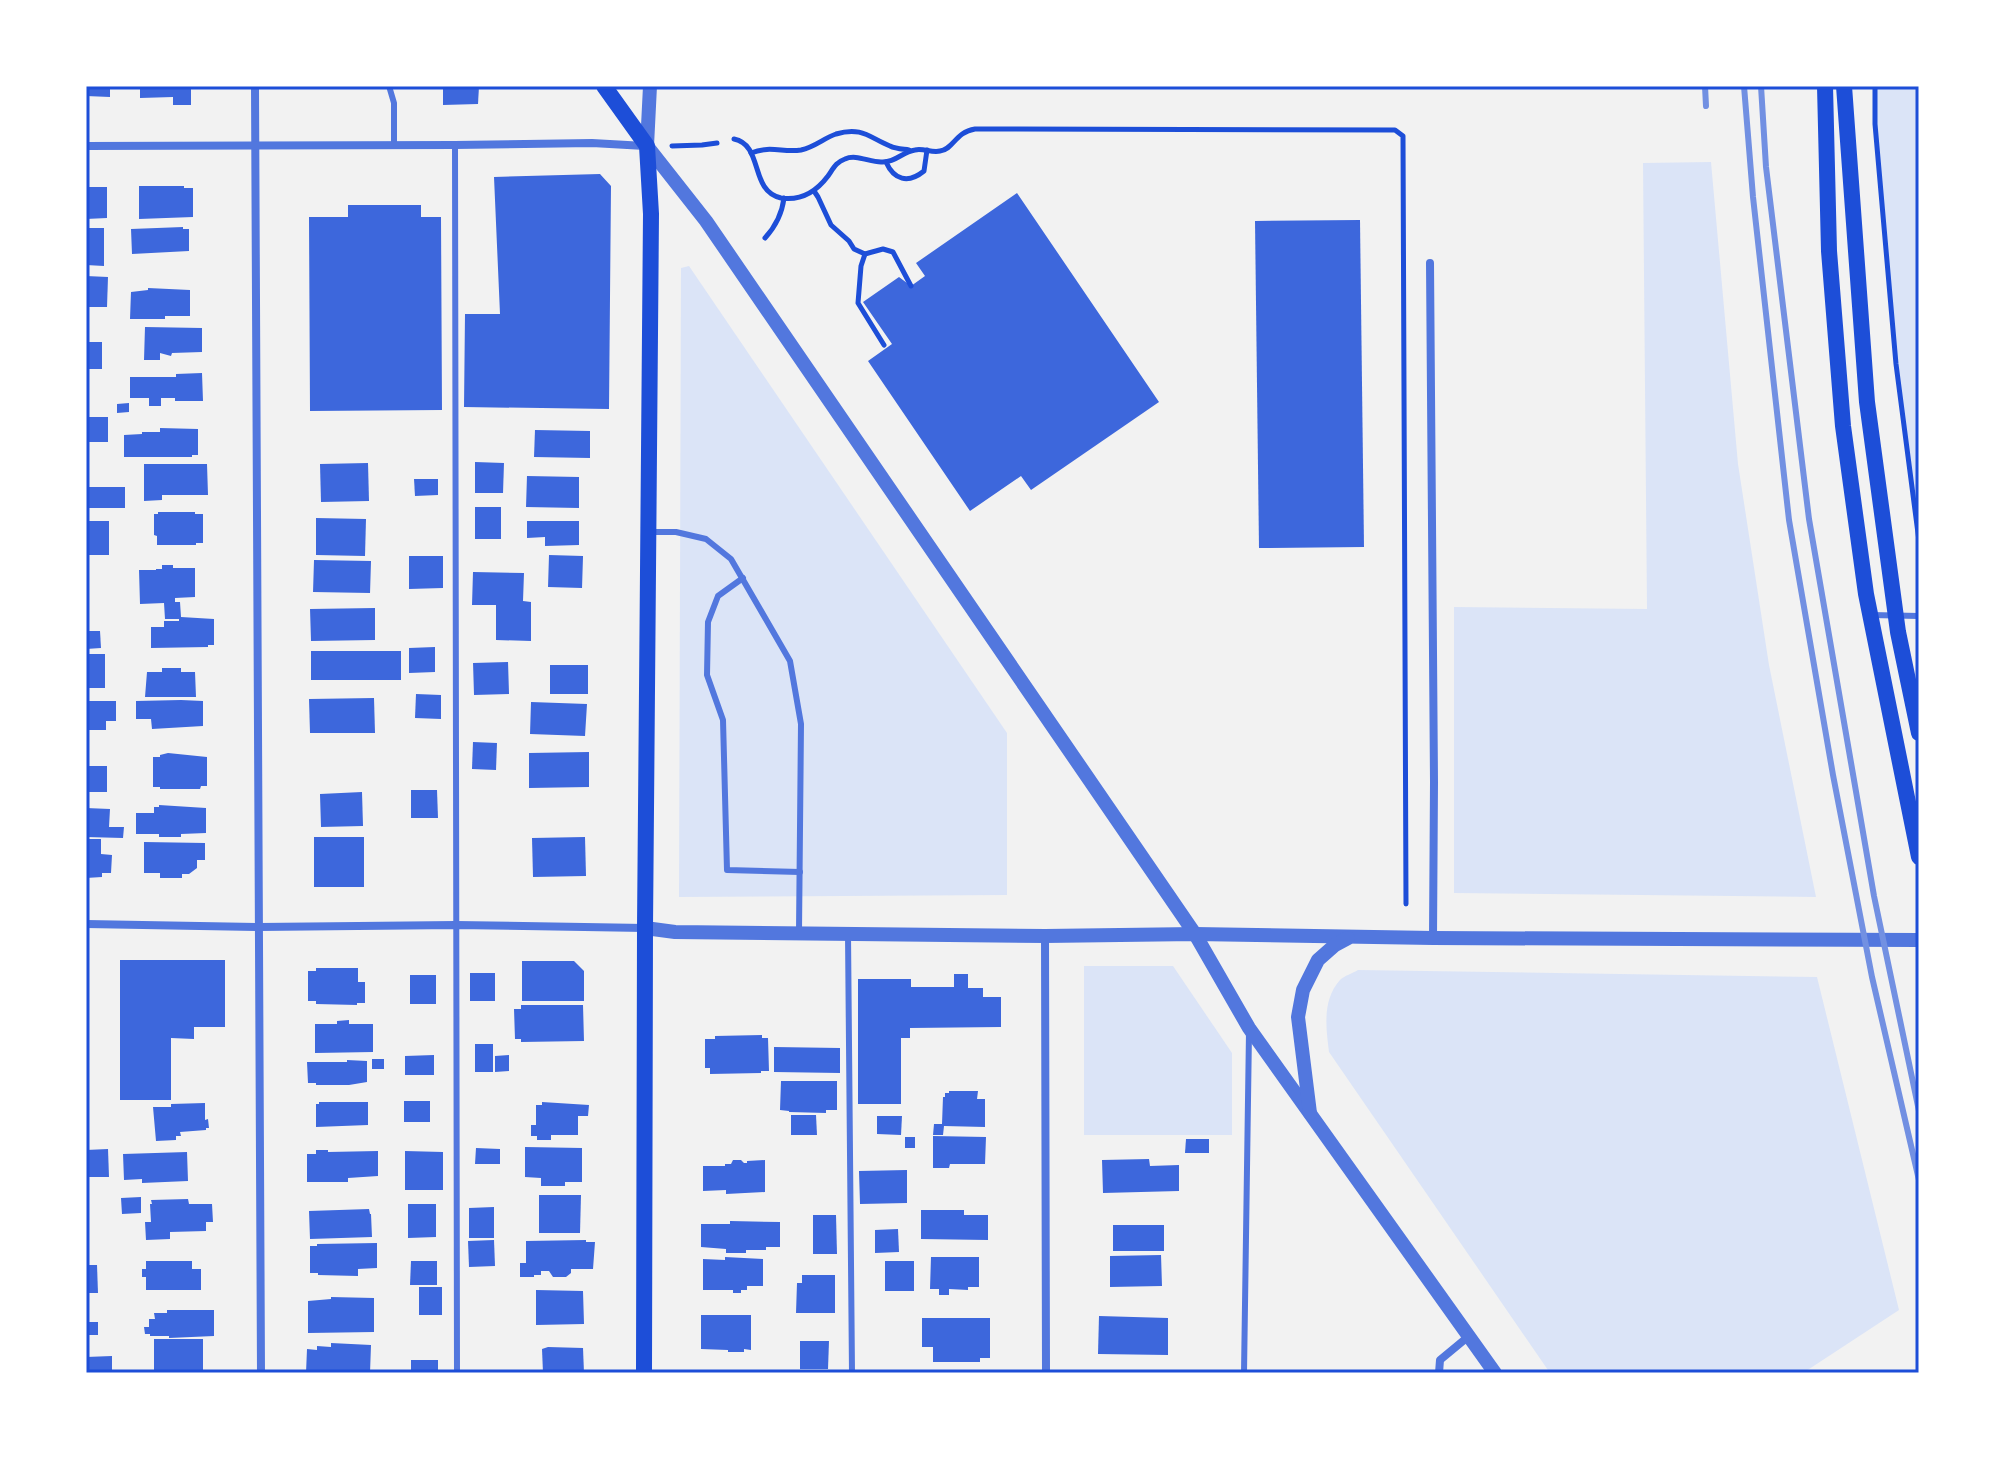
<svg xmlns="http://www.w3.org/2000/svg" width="2005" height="1459" font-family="Jost,sans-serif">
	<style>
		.green { fill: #dbe4f7 }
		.building { fill: #3d67dc }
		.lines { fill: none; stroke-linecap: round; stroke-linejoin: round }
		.path { stroke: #1d4ed8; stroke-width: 5 }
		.service { stroke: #5277de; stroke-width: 6 }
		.minor { stroke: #5277de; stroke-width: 8 }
		.tertiary { stroke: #5277de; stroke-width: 14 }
		.secondary { stroke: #1d4ed8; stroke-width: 16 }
		.rail { stroke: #7290e2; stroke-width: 6 }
		.neatline { fill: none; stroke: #1d4ed8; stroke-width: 3 }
	</style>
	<rect width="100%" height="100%" fill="#f2f2f2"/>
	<g class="green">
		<polygon points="1875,86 1919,86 1919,541 1896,364 1875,124"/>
		<polygon points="1711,162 1738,464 1769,665 1816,897 1454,893 1454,607 1647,609 1643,163"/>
		<polygon points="689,266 1007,733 1007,895 679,897 681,268"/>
		<polygon points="1084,966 1173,966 1232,1053 1232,1135 1084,1135"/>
		<path d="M1358,970L1817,977L1899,1310L1803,1373H1550L1329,1052C1326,1028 1322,1000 1340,980C1344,976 1353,973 1358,970Z"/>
	</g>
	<g class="building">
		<polygon points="86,86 110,86 110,97 86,96"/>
		<polygon points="140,86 191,86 191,105 173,105 173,97 140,98"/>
		<polygon points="443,86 479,86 478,104 443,105"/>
		<polygon points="600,174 611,186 609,409 464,407 465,314 500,314 494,177"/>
		<polygon points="139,186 184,186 184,188 193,188 193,217 139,219"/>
		<polygon points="86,187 107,187 107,218 86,219"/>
		<polygon points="1017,193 1159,402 1031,490 1021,476 970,511 868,361 892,344 863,302 899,277 911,286 925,276 916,263"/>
		<polygon points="348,205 421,205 421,217 441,217 442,410 310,411 309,217 348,217"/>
		<polygon points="1360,220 1364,547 1259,548 1255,221"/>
		<polygon points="183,227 183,229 189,229 189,251 132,254 131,229"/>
		<polygon points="86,228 104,228 104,266 86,265"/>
		<polygon points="86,276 108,277 107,307 86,307"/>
		<polygon points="148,288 190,290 190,316 165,316 165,319 130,319 131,292 148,290"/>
		<polygon points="145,327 202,328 202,352 172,353 171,356 160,353 160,360 144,360"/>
		<rect x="86" y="342" width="16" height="27"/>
		<polygon points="202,373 203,401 175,401 175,398 161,398 161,406 149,406 149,398 130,398 130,377 176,377 176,374"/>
		<polygon points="129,403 129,412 117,413 117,404"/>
		<rect x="86" y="417" width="22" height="25"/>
		<polygon points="160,428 198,429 198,455 192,455 192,457 124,457 124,435 142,434 142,432 160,432"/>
		<polygon points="535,430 590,431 590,458 534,457"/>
		<polygon points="475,462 504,463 503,493 475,493"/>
		<polygon points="368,463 369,501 321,502 320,464"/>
		<polygon points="144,464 207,464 208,495 162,495 162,500 144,501"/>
		<polygon points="527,476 579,477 579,508 526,507"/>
		<polygon points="414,479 438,479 438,495 415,496"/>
		<rect x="86" y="487" width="39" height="21"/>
		<rect x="475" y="507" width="26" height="32"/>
		<polygon points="158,512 195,512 195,514 203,514 203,543 196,543 196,545 157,545 157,536 154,535 154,514 158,514"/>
		<polygon points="316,518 366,519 365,556 316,555"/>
		<rect x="86" y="521" width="23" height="34"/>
		<polygon points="527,521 579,521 579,545 545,546 545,537 527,538"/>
		<polygon points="549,555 583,556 582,588 548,587"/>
		<polygon points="409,556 443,556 443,588 409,589"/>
		<polygon points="314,560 371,561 370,593 313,592"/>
		<polygon points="162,565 173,565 173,568 195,568 195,597 175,598 175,602 180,602 181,617 214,619 214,645 208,645 208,647 151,648 151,627 164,627 164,621 179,621 179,619 165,619 164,603 140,604 139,570 156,570 156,569 162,569"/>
		<polygon points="473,572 524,573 523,601 531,602 531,641 496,640 496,605 472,605"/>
		<polygon points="375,608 375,640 311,641 310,609"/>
		<polygon points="86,631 100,631 101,648 86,649"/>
		<polygon points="435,647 435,672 409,673 409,648"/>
		<rect x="311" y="651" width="90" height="29"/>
		<rect x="86" y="654" width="19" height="34"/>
		<polygon points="508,662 509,694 474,695 473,663"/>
		<rect x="550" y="665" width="38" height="29"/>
		<polygon points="162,668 181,668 181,672 195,672 196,697 145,697 147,672 162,672"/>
		<polygon points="416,694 441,695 441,719 415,718"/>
		<polygon points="374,698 375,733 310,733 309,699"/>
		<polygon points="181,700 203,701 203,726 152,729 151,719 136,719 136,701"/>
		<polygon points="86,701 116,701 116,721 106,721 106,730 86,730"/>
		<polygon points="531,702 587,704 585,736 530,734"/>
		<polygon points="473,742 497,743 496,770 472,769"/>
		<polygon points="589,752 589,787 529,788 529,753"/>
		<polygon points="168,753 207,757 207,786 201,786 200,789 160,789 160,787 153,787 153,757 160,757 160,755"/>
		<rect x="86" y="766" width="21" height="26"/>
		<polygon points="411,790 437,790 438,818 411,818"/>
		<polygon points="362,792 363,826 321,827 320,794"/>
		<polygon points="159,805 206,808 206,833 181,834 181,837 159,837 159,834 136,834 136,813 154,813 154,807 159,807"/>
		<polygon points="86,808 110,809 109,827 124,827 123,838 86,837"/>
		<rect x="314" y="837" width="50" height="50"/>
		<polygon points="585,837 586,876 533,877 532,838"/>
		<polygon points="86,839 101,839 101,854 112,855 111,873 102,873 102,877 86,878"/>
		<polygon points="144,842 205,843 205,860 197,860 197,868 189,874 182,874 182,878 160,878 160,873 144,873"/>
		<polygon points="120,960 225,960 225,1027 194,1027 194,1039 171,1038 171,1100 120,1100"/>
		<polygon points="522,961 574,961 584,971 584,1001 522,1001"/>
		<polygon points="316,968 358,968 358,982 365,982 365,1003 357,1003 357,1005 316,1004 316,1001 308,1001 308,971 316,971"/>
		<rect x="470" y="973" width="25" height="28"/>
		<polygon points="954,974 968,974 968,988 983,988 983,997 1001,997 1001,1027 910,1028 910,1038 901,1038 901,1104 858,1104 858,979 911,979 911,987 954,987"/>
		<rect x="410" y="975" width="26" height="29"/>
		<polygon points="521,1005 583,1005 584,1041 521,1042 521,1039 515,1039 514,1009 521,1009"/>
		<polygon points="349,1020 349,1024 373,1024 373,1052 315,1053 315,1024 337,1024 337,1021"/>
		<polygon points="762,1035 762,1038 768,1038 769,1071 761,1071 761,1073 710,1074 710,1068 705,1068 705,1039 715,1039 715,1036"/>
		<rect x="475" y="1044" width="18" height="28"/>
		<polygon points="774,1047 840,1048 840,1073 774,1072"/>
		<polygon points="434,1055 434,1075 405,1075 405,1056"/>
		<polygon points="509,1055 509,1071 495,1072 495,1056"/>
		<rect x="372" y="1059" width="12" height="10"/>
		<polygon points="347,1060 367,1061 367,1082 349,1085 316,1085 316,1083 308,1083 307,1062 347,1062"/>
		<polygon points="781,1081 837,1081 837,1110 826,1110 826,1113 789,1112 789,1111 780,1110"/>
		<polygon points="949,1091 978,1091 977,1099 985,1099 985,1127 944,1126 943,1135 933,1135 934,1124 942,1124 943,1097 945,1097 945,1093 949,1093"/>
		<rect x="404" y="1101" width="26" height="21"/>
		<polygon points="319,1102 368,1102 368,1125 316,1127 316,1104 319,1104"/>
		<polygon points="542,1102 589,1105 588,1116 578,1116 578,1135 551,1135 551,1140 537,1140 537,1136 531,1136 531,1125 536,1125 536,1105 542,1105"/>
		<polygon points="205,1103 205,1120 208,1119 209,1128 206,1128 206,1130 180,1132 181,1136 176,1136 176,1140 156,1141 153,1107 171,1107 171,1104"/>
		<polygon points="791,1115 816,1115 817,1135 791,1135"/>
		<polygon points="877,1116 902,1116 901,1135 877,1134"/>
		<polygon points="933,1136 986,1137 985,1164 950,1164 949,1168 933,1168"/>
		<rect x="905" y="1137" width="10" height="11"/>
		<polygon points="1186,1139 1209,1139 1209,1153 1185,1153"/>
		<polygon points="525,1147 582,1148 582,1182 565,1182 565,1186 541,1186 541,1178 525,1177"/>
		<polygon points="476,1148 500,1149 500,1164 475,1164"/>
		<polygon points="108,1149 109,1177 86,1177 86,1150"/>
		<polygon points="316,1150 328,1150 328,1152 378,1151 378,1176 348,1178 348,1182 307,1182 307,1154 316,1154"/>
		<polygon points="405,1151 443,1152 443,1190 405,1190"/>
		<polygon points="187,1152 188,1181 142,1183 142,1179 124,1180 123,1154"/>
		<polygon points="1149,1159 1150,1166 1179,1165 1179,1191 1103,1193 1102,1160"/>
		<polygon points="733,1160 741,1160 744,1163 747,1163 747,1161 765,1160 765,1192 726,1194 726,1190 703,1191 703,1166 725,1166 725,1164 731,1164"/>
		<polygon points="907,1170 907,1203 860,1204 859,1171"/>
		<polygon points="539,1195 581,1195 580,1233 539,1233"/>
		<polygon points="141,1197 141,1213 122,1214 121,1198"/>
		<polygon points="188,1199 189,1204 212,1204 213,1222 206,1222 206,1231 170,1232 170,1239 146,1240 145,1222 151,1222 150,1204 152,1204 151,1200"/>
		<polygon points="408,1204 436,1204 436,1237 408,1238"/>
		<polygon points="494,1207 494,1238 469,1238 469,1208"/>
		<polygon points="369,1209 370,1214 371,1214 372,1237 310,1239 309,1211"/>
		<polygon points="921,1210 964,1210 964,1215 988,1215 988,1240 921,1239"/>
		<polygon points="813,1215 836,1215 837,1254 813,1254"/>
		<polygon points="730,1221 780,1222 780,1247 766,1247 766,1250 746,1250 746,1253 726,1253 726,1249 701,1247 701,1224 730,1224"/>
		<rect x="1113" y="1225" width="51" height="26"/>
		<polygon points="898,1229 899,1252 875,1253 875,1230"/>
		<polygon points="494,1240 495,1266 469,1267 468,1241"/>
		<polygon points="586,1240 586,1242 595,1242 593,1269 571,1269 571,1273 566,1277 553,1277 549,1271 541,1271 541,1275 534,1275 534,1277 520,1277 520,1263 526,1263 526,1241"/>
		<polygon points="377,1243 377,1268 358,1269 358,1276 318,1275 318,1273 310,1273 310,1246 317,1246 317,1244"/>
		<polygon points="1161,1255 1162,1286 1110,1287 1110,1256"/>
		<polygon points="725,1257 763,1259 763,1286 747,1286 747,1290 741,1290 741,1293 733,1293 733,1290 703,1290 703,1259 725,1260"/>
		<polygon points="931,1257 979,1257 979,1287 968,1287 968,1290 949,1289 949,1295 939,1295 939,1289 930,1289"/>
		<polygon points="146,1261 192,1261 192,1269 201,1269 201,1290 146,1290 146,1277 142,1277 142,1269 146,1269"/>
		<polygon points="411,1261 437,1261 437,1285 410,1285"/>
		<rect x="885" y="1261" width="29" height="30"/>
		<polygon points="86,1265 97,1265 98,1293 86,1293"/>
		<polygon points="802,1275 835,1275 835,1313 796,1313 797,1283 802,1283"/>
		<rect x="419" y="1287" width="23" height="28"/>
		<polygon points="536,1290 583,1291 584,1324 536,1325"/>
		<polygon points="331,1297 374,1298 374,1332 308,1333 308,1301 331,1299"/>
		<polygon points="167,1310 214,1310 214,1336 169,1338 169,1336 150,1336 150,1334 145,1334 144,1327 149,1327 149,1319 155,1319 154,1313 167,1313"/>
		<polygon points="701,1315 751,1315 751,1350 744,1349 744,1352 728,1352 728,1350 701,1349"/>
		<polygon points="1099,1316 1168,1318 1168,1355 1098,1354"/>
		<polygon points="922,1318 990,1318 990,1358 980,1358 980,1362 933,1362 933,1347 922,1347"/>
		<rect x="88" y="1322" width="10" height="13"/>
		<rect x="154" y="1339" width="49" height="34"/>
		<polygon points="800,1341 829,1341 828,1369 800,1369"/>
		<polygon points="331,1343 371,1345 370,1373 306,1373 307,1349 317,1350 317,1346 331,1347"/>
		<polygon points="548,1347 583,1348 584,1373 543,1373 542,1349"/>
		<polygon points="112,1356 112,1373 86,1373 86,1357"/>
		<rect x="411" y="1360" width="27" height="13"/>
	</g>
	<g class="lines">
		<g class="path">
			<polyline points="1875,86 1875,124 1896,364 1919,541"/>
			<path d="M734,139C764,145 749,191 781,198C801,201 816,192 828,176C833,169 836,162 845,159C856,154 869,162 881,162C895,163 902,152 915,150C923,148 932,153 940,151C954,149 955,132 975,129L1395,130L1403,136L1406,904"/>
			<polyline points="672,146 702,145 717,143"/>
			<path d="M751,153C771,145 783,153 801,150C815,147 824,138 836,134C862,126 870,138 890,146C896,149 903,149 909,150"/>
			<path d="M886,162C894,180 908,184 924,171L927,150"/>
			<polyline points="814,191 818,197 831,225 849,241 854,249 865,254 883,249 893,252 911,286"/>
			<path d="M765,238C776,226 782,214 784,198"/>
			<polyline points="865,254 861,266 858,303 884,345"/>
		</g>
		<g class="service">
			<polyline points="389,86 394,103 394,144"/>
			<polyline points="455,145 457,1373"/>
			<polyline points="652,532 676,532 706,539 731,559 790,661 801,724 799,932"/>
			<polyline points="743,578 718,596 708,622 707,675 723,720 727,870 800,872"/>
			<polyline points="1871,615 1919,616"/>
			<polyline points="848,934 852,1373"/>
			<polyline points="1244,1373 1249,1032"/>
		</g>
		<g class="minor">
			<polyline points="255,86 261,1373"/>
			<polyline points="86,146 455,145 592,143 645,146"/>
			<polyline points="1430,263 1434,782 1433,938"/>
			<polyline points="86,924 259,927 456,925 645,928"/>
			<polyline points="1045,936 1046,1373"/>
			<polyline points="1439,1373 1440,1360 1469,1336"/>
		</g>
		<g class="tertiary">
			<polyline points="650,86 647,146 706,221 1195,934 1249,1028 1495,1373"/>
			<polyline points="645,928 675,932 1045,936 1195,934 1433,938 1919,940"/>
			<polyline points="1310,1113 1298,1017 1303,990 1318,960 1335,945 1348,938"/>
		</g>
		<g class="secondary">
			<polyline points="604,86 647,146 651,214 645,928 644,1373"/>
			<polyline points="1825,86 1829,251 1843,426 1866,594 1919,857"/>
			<polyline points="1844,86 1867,402 1898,632 1919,733"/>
		</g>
		<g class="rail">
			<polyline points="1705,86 1706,106"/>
			<polyline points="1744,86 1753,197 1789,520 1833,775 1872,977 1919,1180"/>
			<polyline points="1761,86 1766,167 1809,519 1874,896 1919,1111"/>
		</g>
	</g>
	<rect width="2005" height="1459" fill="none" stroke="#ffffff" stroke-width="176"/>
	<rect x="88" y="88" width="1829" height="1283" class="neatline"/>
</svg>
